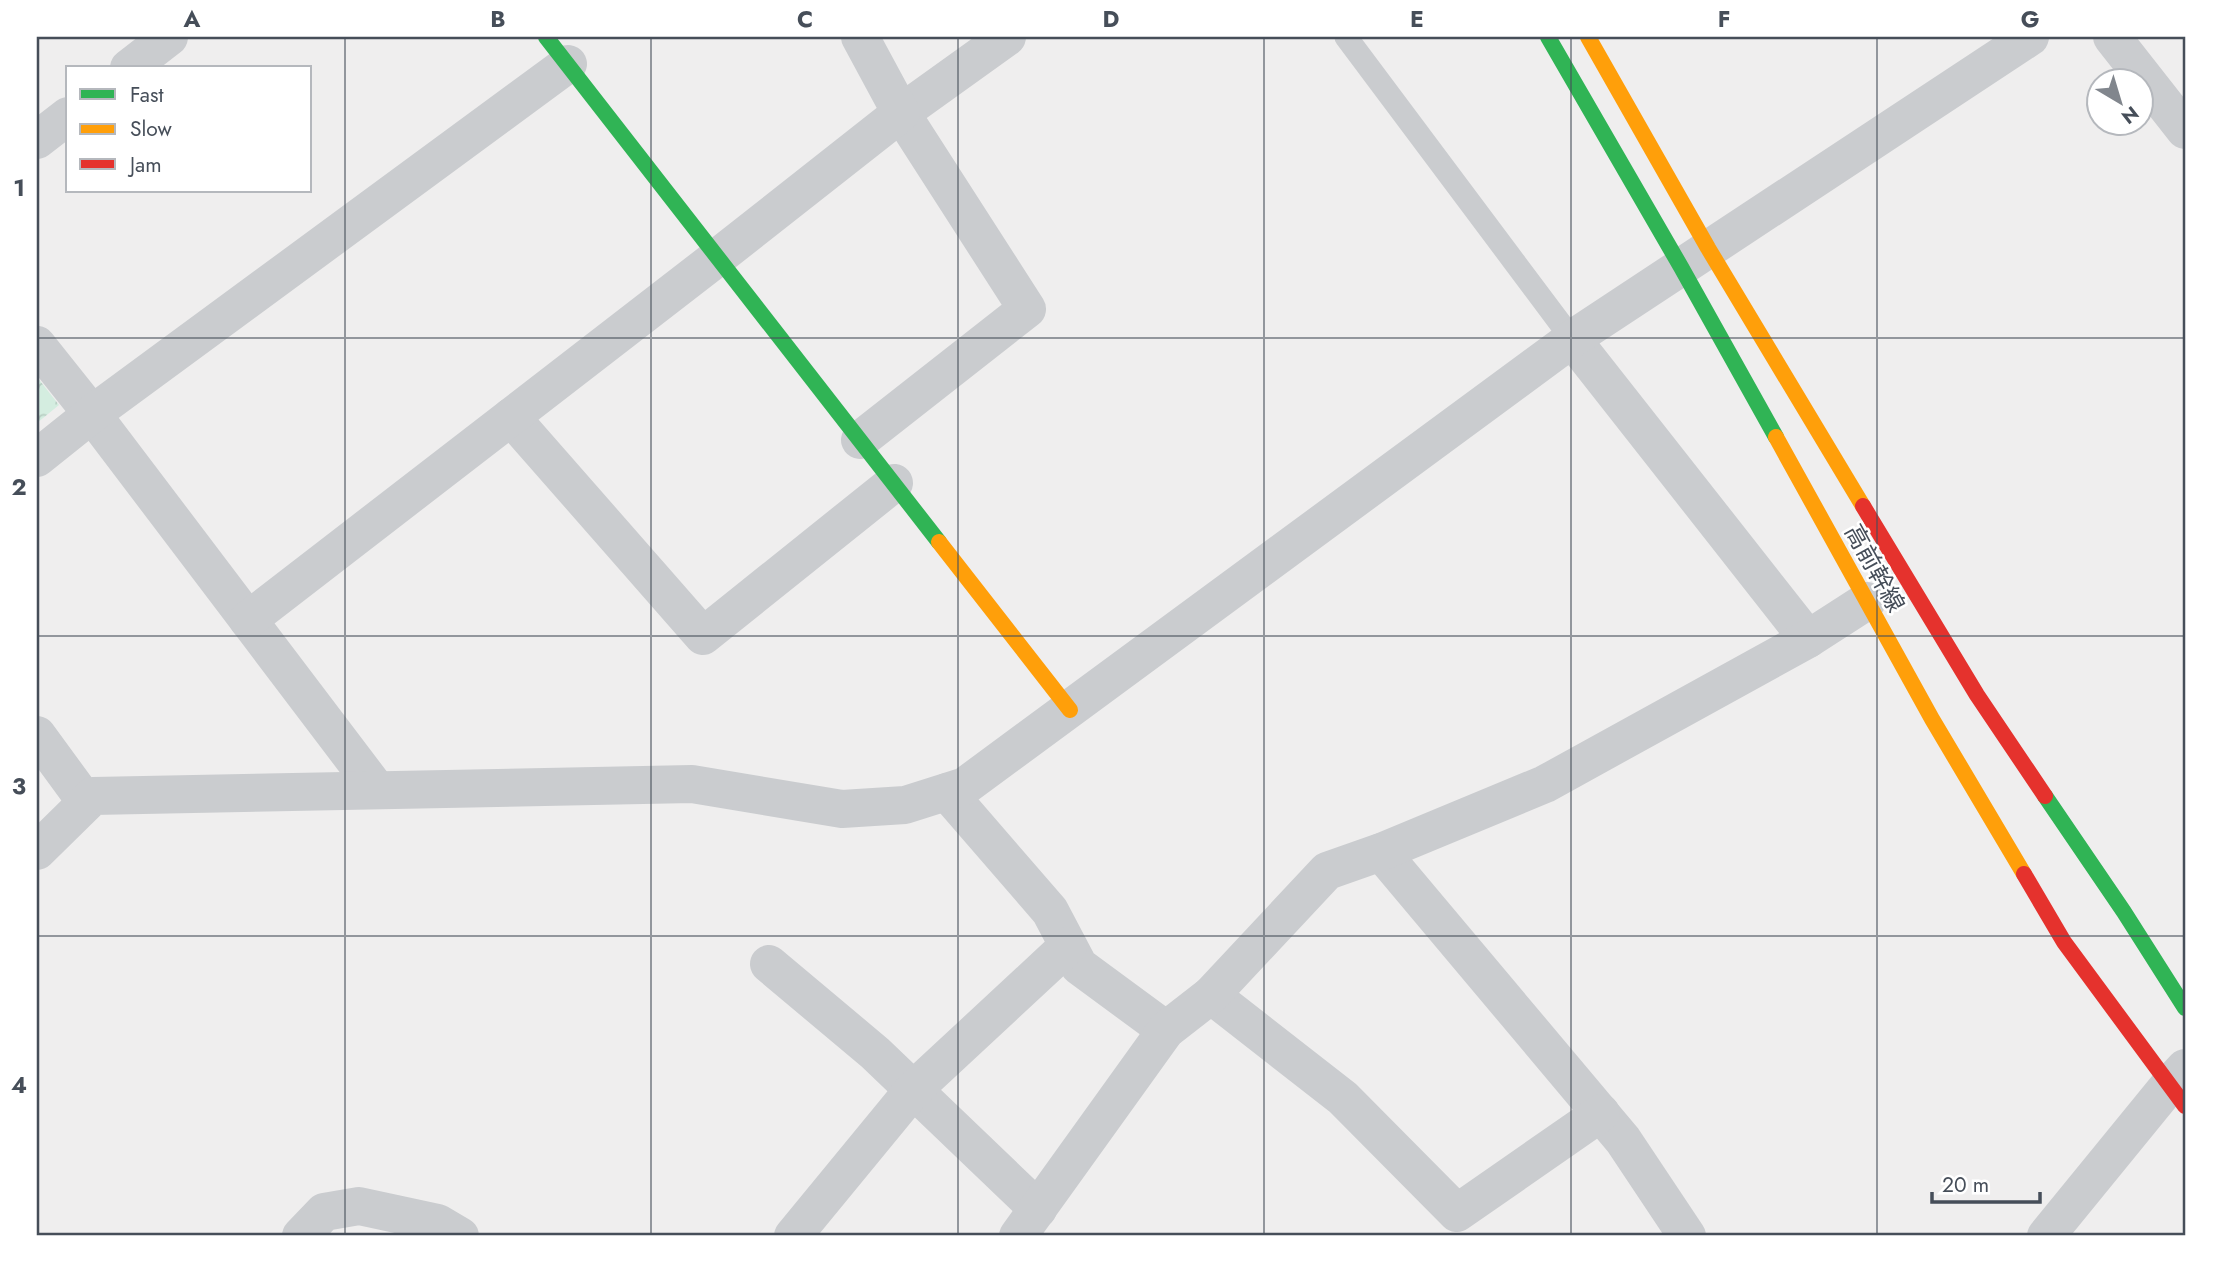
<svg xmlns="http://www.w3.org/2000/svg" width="2222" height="1273" font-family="Jost,'Noto Sans JP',sans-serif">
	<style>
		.forest { fill: url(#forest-crowns) }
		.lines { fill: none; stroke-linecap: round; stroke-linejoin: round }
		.lane { stroke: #cacccf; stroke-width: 23 }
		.street { stroke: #cacccf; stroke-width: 38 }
		.fast { stroke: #30b455; stroke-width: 16 }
		.slow { stroke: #ff9f0a; stroke-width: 16 }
		.jam { stroke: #e5322d; stroke-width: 16 }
		.grid { fill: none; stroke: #464e59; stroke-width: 2; stroke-opacity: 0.55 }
		.labels { text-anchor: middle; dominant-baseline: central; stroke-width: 5; stroke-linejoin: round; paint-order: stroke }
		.street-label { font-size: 24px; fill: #464e59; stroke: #fff }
		.neatline { fill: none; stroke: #464e59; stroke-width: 2.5 }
		.grid-label { font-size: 23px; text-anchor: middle; font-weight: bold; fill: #464e59 }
	</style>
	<defs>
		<pattern id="forest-crowns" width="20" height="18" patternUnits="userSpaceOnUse" patternTransform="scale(1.75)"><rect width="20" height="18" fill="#d4ede0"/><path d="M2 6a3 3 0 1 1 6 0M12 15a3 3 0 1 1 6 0" fill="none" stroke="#b7cdc2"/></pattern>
	</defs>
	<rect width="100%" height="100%" fill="#efeeee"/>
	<polygon class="forest" points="37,377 59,405 37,423"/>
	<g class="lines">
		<polyline class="lane" points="1346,37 1572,339"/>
		<g class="street">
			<polyline points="2112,37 2185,130"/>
			<polyline points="129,68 169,37"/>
			<polyline points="37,140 68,116"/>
			<polyline points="1572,339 1808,639"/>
			<polyline points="37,345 92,414 377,790"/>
			<polyline points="511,417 703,636 894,483"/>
			<polyline points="860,440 1027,309 901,113 1007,37"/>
			<polyline points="37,458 92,414 568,64"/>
			<polyline points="248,620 718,257 901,113 860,37"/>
			<polyline points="37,735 86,802"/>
			<polyline points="947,792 1050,911 1079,966 1166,1030"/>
			<polyline points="37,851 93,796 692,784 842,809 905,805 965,786 1572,339 2030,37"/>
			<polyline points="1381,852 1623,1140 1687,1236"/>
			<polyline points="769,964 875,1053 1038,1209"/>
			<polyline points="1211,995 1343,1098 1457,1213 1601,1113"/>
			<polyline points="301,1236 324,1212 359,1206 438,1223 460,1236"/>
			<polyline points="793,1236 913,1090 1068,946"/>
			<polyline points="1018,1236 1166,1030 1211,995 1327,871 1381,852 1545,784 1808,639 1867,601"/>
			<polyline points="2046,1236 2170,1084 2185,1068"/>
		</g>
		<g class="fast">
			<polyline points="546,37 939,542"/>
			<polyline points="1548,37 1681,267 1776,437"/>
			<polyline points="2045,796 2124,912 2185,1008"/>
		</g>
		<g class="slow">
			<polyline points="1588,37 1708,248 1863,506"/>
			<polyline points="1776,437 1932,719 2024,874"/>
			<polyline points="939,542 1070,710"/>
		</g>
		<g class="jam">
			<polyline points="1863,506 1977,695 2045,796"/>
			<polyline points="2024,874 2064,942 2185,1106"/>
		</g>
	</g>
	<path class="grid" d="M345,37V1236M651,37V1236M958,37V1236M1264,37V1236M1571,37V1236M1877,37V1236M37,338H2185M37,636H2185M37,936H2185"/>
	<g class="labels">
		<g class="street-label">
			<text transform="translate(1875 568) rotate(61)">高前幹線</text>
		</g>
	</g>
	<rect width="2222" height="1273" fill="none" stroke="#ffffff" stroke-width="77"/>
	<rect x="66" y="66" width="245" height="126" fill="#ffffff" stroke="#b5b8bd" stroke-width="2"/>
	<rect x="80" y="89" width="35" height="10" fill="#30b455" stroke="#b5b8bd" stroke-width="2"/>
	<text x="130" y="102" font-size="21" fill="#464e59">Fast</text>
	<rect x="80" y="124" width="35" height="10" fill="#ff9f0a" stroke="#b5b8bd" stroke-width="2"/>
	<text x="130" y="136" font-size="21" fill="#464e59">Slow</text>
	<rect x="80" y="159" width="35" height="10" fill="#e5322d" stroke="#b5b8bd" stroke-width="2"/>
	<text x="130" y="172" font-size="21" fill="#464e59">Jam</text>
	<g transform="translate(2120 102) rotate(142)"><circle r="33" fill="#ffffff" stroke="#b5b8bd" stroke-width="2"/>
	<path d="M0-5L12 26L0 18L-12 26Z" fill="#81868d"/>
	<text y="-10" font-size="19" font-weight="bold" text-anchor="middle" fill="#464e59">N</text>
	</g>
	<path d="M1932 1192v10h108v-10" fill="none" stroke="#464e59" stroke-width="3.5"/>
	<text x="1942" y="1192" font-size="21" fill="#464e59" stroke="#ffffff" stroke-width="5" paint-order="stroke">20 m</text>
	<rect x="38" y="38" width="2146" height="1196" class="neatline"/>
	<g class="grid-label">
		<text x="192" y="27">A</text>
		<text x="498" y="27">B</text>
		<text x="805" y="27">C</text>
		<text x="1111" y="27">D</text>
		<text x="1417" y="27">E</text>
		<text x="1724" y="27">F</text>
		<text x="2030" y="27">G</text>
		<text x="19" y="196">1</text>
		<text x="19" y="495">2</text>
		<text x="19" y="794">3</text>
		<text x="19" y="1093">4</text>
	</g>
</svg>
